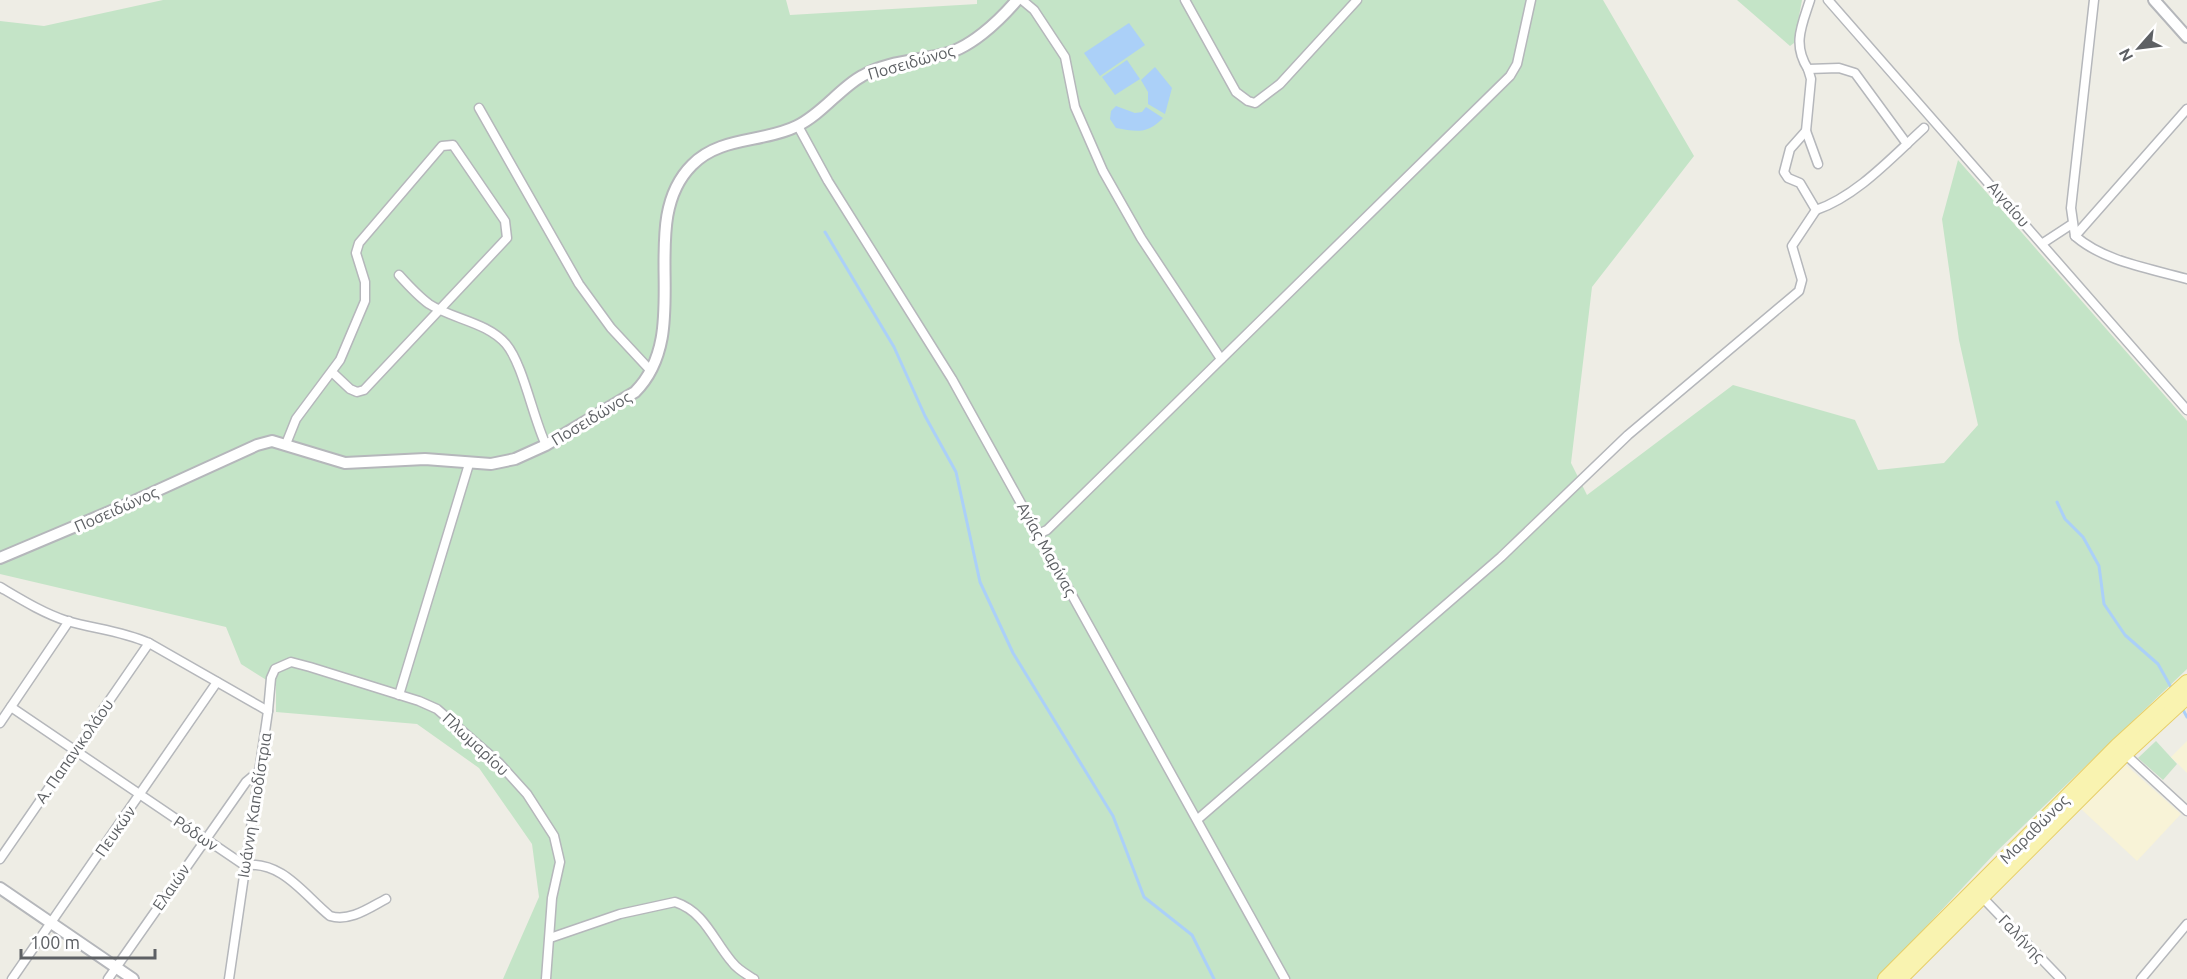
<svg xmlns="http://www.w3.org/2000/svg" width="2187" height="979" font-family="Ubuntu,sans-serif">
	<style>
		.green { fill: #c4e4c7 }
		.sand { fill: #f8f3d7 }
		.water { fill: #abd0f8 }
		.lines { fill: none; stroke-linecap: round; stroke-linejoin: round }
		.stream { stroke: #abd0f8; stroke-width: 3 }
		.minor-casing { stroke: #b5b7bb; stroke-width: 11 }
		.tertiary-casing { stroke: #b5b7bb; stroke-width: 14 }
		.primary-casing { stroke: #e7ce66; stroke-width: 16 }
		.minor { stroke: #fff; stroke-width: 8 }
		.tertiary { stroke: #fff; stroke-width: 10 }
		.primary { stroke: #f9f3b0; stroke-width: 14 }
		.labels { text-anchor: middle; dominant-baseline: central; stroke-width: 6; stroke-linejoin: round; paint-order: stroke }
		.street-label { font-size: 16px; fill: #5d6064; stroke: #fff }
	</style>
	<rect width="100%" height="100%" fill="#eeede5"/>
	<g class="green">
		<polygon points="163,0 786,0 790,15 977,4 977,0 1603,0 1694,156 1592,287 1571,463 1587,495 1733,385 1855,420 1878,470 1944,463 1978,425 1959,340 1942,219 1958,160 2187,421 2187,669 1996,852 1877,979 503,979 539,897 532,844 479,768 417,724 276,712 276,686 241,664 226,627 0,574 0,21 44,26"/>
		<polygon points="1737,0 1802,0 1794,43 1790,46"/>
		<polygon points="2156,741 2177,764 2163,780 2138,758"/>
	</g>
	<g class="sand">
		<polygon points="2187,741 2187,773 2171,757"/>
		<polygon points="2126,765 2181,814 2137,861 2081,809"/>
	</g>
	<g class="water">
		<polygon points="1129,23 1145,45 1100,76 1084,53"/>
		<polygon points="1127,60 1140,79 1115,95 1102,77"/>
		<polygon points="1155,67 1172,88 1165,114 1148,104 1148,92 1141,80"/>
		<path d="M1116,106L1135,113L1142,112L1146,107L1163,118C1148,134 1137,132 1116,128L1110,119L1111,111Z"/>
	</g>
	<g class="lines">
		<g class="stream">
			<polyline points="825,232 894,347 925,416 956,472 980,582 1013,653 1113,816 1144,897 1192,935 1214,979"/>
			<polyline points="2057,502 2065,519 2083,537 2099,566 2104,604 2125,635 2158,664 2172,689"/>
			<polyline points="2182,708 2187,717"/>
		</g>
		<defs>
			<g id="minor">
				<polyline points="1022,0 1034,10 1065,57 1075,107 1103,171 1141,238 1221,359"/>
				<polyline points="1185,0 1236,92 1248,101 1255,103 1280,84 1357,0"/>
				<path d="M1810,0C1802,25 1792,44 1808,69L1839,68L1855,73L1907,144"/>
				<polyline points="1828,0 2187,410"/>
				<path d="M2094,0L2071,208L2075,236C2105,262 2149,268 2187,279"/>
				<polyline points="1808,69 1811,79 1806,131 1818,164"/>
				<polyline points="479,108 579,284 611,328 651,371"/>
				<polyline points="798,126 828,181 952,379 1285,979"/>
				<path d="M1816,210C1857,196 1892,157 1924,128"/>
				<polyline points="2075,236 2187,109"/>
				<polyline points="2043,243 2072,224"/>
				<path d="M399,275C408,285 418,296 429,304C452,319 487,322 506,344C523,364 533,418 546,445"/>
				<polyline points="286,444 296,419 340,360 365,301 365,282 356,253 359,243 442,146 453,145 505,221 507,238 364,390 357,392 350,389 333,373"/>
				<polyline points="1038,534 1047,530 1510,76 1517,64 1531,0"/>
				<path d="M0,587C22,600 43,613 67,621C95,629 122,631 149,643L268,711L229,979"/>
				<polyline points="399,695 469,464"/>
				<path d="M11,707L244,865C283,861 303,894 330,916C350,922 369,908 386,899"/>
				<polyline points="268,711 271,678 275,669 291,662 310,667 419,701 437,709 499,763 527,794 554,836 560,862 552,898 546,979"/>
				<polyline points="0,723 69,621"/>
				<polyline points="2125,754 2187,811"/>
				<polyline points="1198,819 1501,557 1628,435 1799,291 1802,280 1792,246 1816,210 1800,183 1788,178 1784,172 1790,149 1806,131"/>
				<polyline points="0,859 149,643"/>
				<polyline points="1982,897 2061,979"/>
				<path d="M550,938L620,914L675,902C705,912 713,940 732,962C738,970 746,974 754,979"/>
				<polyline points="12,979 217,682"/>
				<polyline points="108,979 246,782 260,770"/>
				<polyline points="2141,979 2187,924"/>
			</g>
			<g id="tertiary">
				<polyline points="2154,0 2187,37"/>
				<path d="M0,558L121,507L257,445L272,441L345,463L425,459L491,464L515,459L546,445L635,392C696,331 634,223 692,165C720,136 763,143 797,126C822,114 840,88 862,76C886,62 914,61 940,55C969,50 999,21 1017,0"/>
				<polyline points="0,888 133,979"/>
			</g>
			<g id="primary">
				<polyline points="1885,979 2117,746 2187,682"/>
				<polyline points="1900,979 2125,754 2187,697"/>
			</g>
		</defs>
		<use href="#minor" class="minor-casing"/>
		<use href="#tertiary" class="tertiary-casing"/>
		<use href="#primary" class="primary-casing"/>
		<use href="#minor" class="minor"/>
		<use href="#tertiary" class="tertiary"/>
		<use href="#primary" class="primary"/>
	</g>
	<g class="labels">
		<g class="street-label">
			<text transform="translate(911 62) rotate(-16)">Ποσειδώνος</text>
			<text transform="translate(2009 204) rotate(49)">Αιγαίου</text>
			<text transform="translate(591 418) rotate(-31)">Ποσειδώνος</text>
			<text transform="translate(116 509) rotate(-24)">Ποσειδώνος</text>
			<text transform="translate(1047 549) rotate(61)">Αγίας Μαρίνας</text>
			<text transform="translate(476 744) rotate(43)">Πλωμαρίου</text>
			<text transform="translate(74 751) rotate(-55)">Α. Παπανικολάου</text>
			<text transform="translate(254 805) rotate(-81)">Ιωάννη Καποδίστρια</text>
			<text transform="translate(2034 829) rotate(-45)">Μαραθώνος</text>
			<text transform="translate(115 831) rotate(-55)">Πευκών</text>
			<text transform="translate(196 833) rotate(34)">Ρόδων</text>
			<text transform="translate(171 887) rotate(-55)">Ελαιών</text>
			<text transform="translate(2022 938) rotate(46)">Γαλήνης</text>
		</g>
	</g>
	<g transform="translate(2139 48) rotate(242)" stroke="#ffffff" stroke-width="4.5" paint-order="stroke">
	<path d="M0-4.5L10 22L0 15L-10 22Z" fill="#5d6064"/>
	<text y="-9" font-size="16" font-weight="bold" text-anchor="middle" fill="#5d6064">N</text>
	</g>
	<path d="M21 949v9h134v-9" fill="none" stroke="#5d6064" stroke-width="3"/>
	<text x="30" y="949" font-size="18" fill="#5d6064" stroke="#ffffff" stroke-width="4.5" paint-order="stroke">100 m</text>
</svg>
